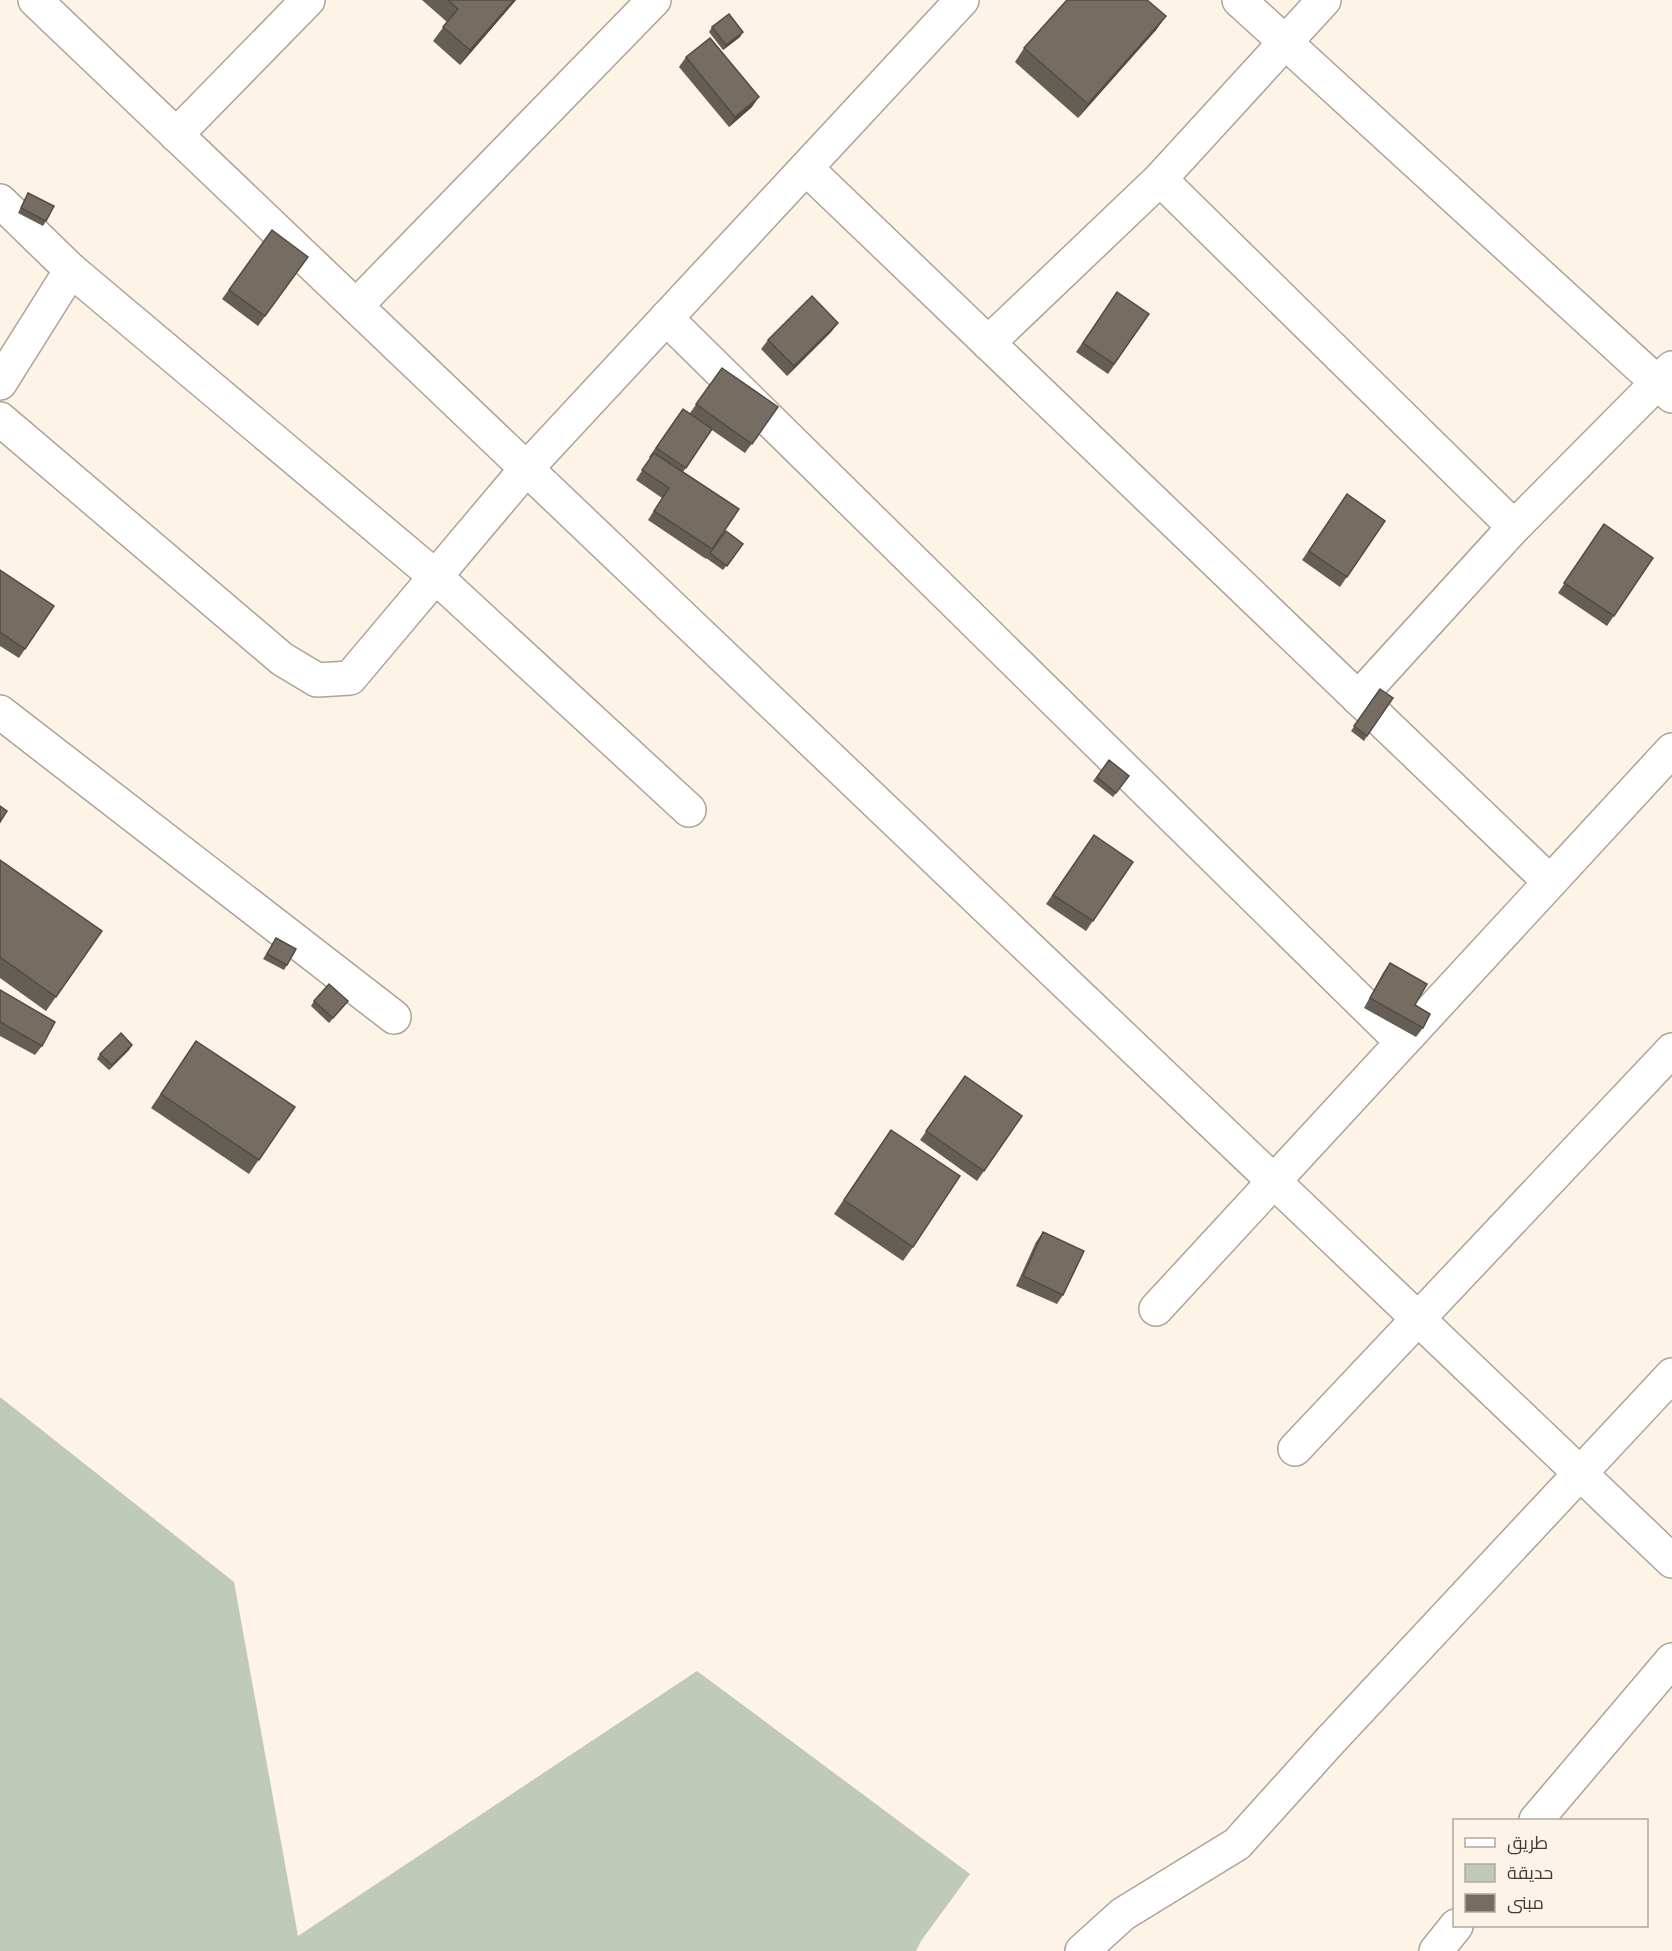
<svg xmlns="http://www.w3.org/2000/svg" width="1672" height="1951" font-family="'Crimson Pro',Cairo,serif">
	<style>
		.green { fill: #bfcab8 }
		.lines { fill: none; stroke-linecap: round; stroke-linejoin: round }
		.minor-casing { stroke: #ada397; stroke-width: 36 }
		.minor { stroke: #fff; stroke-width: 33 }
		.wall { fill: #655e54 }
		.shaded-wall { fill: #534c45 }
		.building { fill: #766d62; stroke: #534c45; stroke-width: 1.5 }
	</style>
	<rect width="100%" height="100%" fill="#fdf3e6"/>
	<polygon class="green" points="0,1397 234,1582 298,1936 697,1671 970,1874 921,1941 916,1951 0,1951"/>
	<g class="lines">
		<defs>
			<g id="minor">
				<polyline points="35,0 1672,1561"/>
				<polyline points="1239,0 1672,396"/>
				<polyline points="176,135 308,0"/>
				<polyline points="806,168 1550,882"/>
				<polyline points="1160,179 1514,527"/>
				<polyline points="0,201 71,270 436,577 689,810"/>
				<polyline points="356,306 654,0"/>
				<polyline points="666,318 1402,1042"/>
				<polyline points="988,343 1160,179 1324,0"/>
				<polyline points="0,383 71,270"/>
				<polyline points="0,419 282,659 317,680 350,678 526,469 962,0"/>
				<polyline points="1358,698 1514,527 1672,368"/>
				<polyline points="0,712 394,1017"/>
				<polyline points="1156,1309 1672,750"/>
				<polyline points="1295,1449 1672,1050"/>
				<polyline points="1536,1820 1672,1660"/>
				<polyline points="1082,1951 1123,1914 1237,1844 1329,1742 1672,1375"/>
				<polyline points="1436,1951 1456,1926"/>
			</g>
		</defs>
		<use href="#minor" class="minor-casing"/>
		<use href="#minor" class="minor"/>
	</g>
	<g class="wall">
		<polygon points="422,0 516,0 460,65 433,41 447,22"/>
		<polygon points="1166,16 1156,30 1078,118 1015,62 1024,48"/>
		<polygon points="712,27 740,37 723,50 709,32"/>
		<polygon points="686,57 752,107 729,127 679,67"/>
		<polygon points="28,193 46,221 43,226 18,213"/>
		<polygon points="272,230 308,257 258,326 222,299"/>
		<polygon points="1117,292 1149,314 1108,374 1076,352"/>
		<polygon points="838,323 831,332 787,376 761,349 768,340"/>
		<polygon points="722,368 778,407 745,453 712,430 683,472 739,509 711,552 743,544 723,570 706,558 706,559 648,520 662,498 636,480 650,458 649,457 683,409 690,413"/>
		<polygon points="1347,494 1385,521 1340,587 1302,560"/>
		<polygon points="1604,524 1653,558 1607,626 1558,593"/>
		<polygon points="0,570 54,606 19,658 0,646"/>
		<polygon points="1380,689 1367,736 1364,741 1351,731"/>
		<polygon points="1109,760 1129,776 1113,797 1093,781"/>
		<polygon points="1094,835 1133,862 1086,931 1046,904"/>
		<polygon points="0,860 102,931 46,1011 0,978"/>
		<polygon points="276,938 287,965 284,970 263,959"/>
		<polygon points="1390,963 1423,1028 1416,1037 1364,1008 1383,973"/>
		<polygon points="0,990 42,1046 35,1055 0,1036"/>
		<polygon points="314,1001 344,1006 329,1023 311,1006"/>
		<polygon points="196,1041 295,1107 249,1174 151,1108"/>
		<polygon points="132,1045 129,1050 109,1070 97,1059 100,1054"/>
		<polygon points="965,1076 1022,1116 977,1181 920,1140"/>
		<polygon points="881,1144 913,1247 903,1261 834,1214"/>
		<polygon points="1043,1232 1063,1295 1057,1304 1016,1286 1036,1242"/>
	</g>
	<g class="shaded-wall">
		<polygon points="514,0 516,0 460,65 470,50"/>
		<polygon points="1166,16 1156,30 1078,118 1088,104"/>
		<polygon points="743,32 740,37 723,50 726,45"/>
		<polygon points="759,97 752,107 729,127 735,117"/>
		<polygon points="838,323 831,332 787,376 794,366"/>
		<polygon points="132,1045 129,1050 109,1070 112,1065"/>
	</g>
	<g class="building">
		<polygon points="448,0 514,0 470,50 443,27 458,9"/>
		<polygon points="1067,0 1147,0 1166,16 1088,104 1024,48"/>
		<polygon points="729,14 743,32 726,45 712,27"/>
		<polygon points="710,38 759,97 735,117 686,57"/>
		<polygon points="28,193 54,206 46,221 21,208"/>
		<polygon points="272,230 308,257 265,316 229,290"/>
		<polygon points="1117,292 1149,314 1114,364 1083,343"/>
		<polygon points="812,296 838,323 794,366 768,340"/>
		<polygon points="722,368 778,407 752,444 696,404"/>
		<polygon points="683,409 712,429 686,468 656,448"/>
		<polygon points="654,453 739,509 712,549 654,511 669,488 642,470"/>
		<polygon points="1347,494 1385,521 1347,577 1309,551"/>
		<polygon points="1604,524 1653,558 1614,616 1564,583"/>
		<polygon points="726,531 743,544 727,566 710,553"/>
		<polygon points="0,570 54,606 25,649 0,632"/>
		<polygon points="1380,689 1393,698 1367,736 1354,726"/>
		<polygon points="1109,760 1129,776 1116,793 1097,777"/>
		<polygon points="0,806 7,811 0,822"/>
		<polygon points="1094,835 1133,862 1093,921 1053,895"/>
		<polygon points="0,860 102,931 56,997 0,957"/>
		<polygon points="276,938 296,949 287,965 267,954"/>
		<polygon points="1390,963 1427,984 1415,1005 1430,1014 1423,1028 1370,998"/>
		<polygon points="329,984 348,1001 333,1018 314,1001"/>
		<polygon points="0,990 55,1022 42,1046 0,1022"/>
		<polygon points="121,1033 132,1045 112,1065 100,1054"/>
		<polygon points="196,1041 295,1107 259,1160 161,1094"/>
		<polygon points="965,1076 1022,1116 984,1171 926,1131"/>
		<polygon points="891,1130 960,1176 913,1247 844,1200"/>
		<polygon points="1043,1232 1084,1251 1063,1295 1023,1276"/>
	</g>
	<rect x="1453" y="1819" width="195" height="108" fill="#fdf3e6" stroke="#b1a9a0" stroke-width="1.5"/>
	<rect x="1465" y="1838" width="30" height="9" fill="#ffffff" stroke="#b1a9a0" stroke-width="1.5"/>
	<text x="1507" y="1849" font-size="18" fill="#3f3b36">طريق</text>
	<rect x="1465" y="1864" width="30" height="18" fill="#bfcab8" stroke="#b1a9a0" stroke-width="1.5"/>
	<text x="1507" y="1879" font-size="18" fill="#3f3b36">حديقة</text>
	<rect x="1465" y="1894" width="30" height="18" fill="#766d62" stroke="#b1a9a0" stroke-width="1.5"/>
	<text x="1507" y="1909" font-size="18" fill="#3f3b36">مبنى</text>
</svg>
